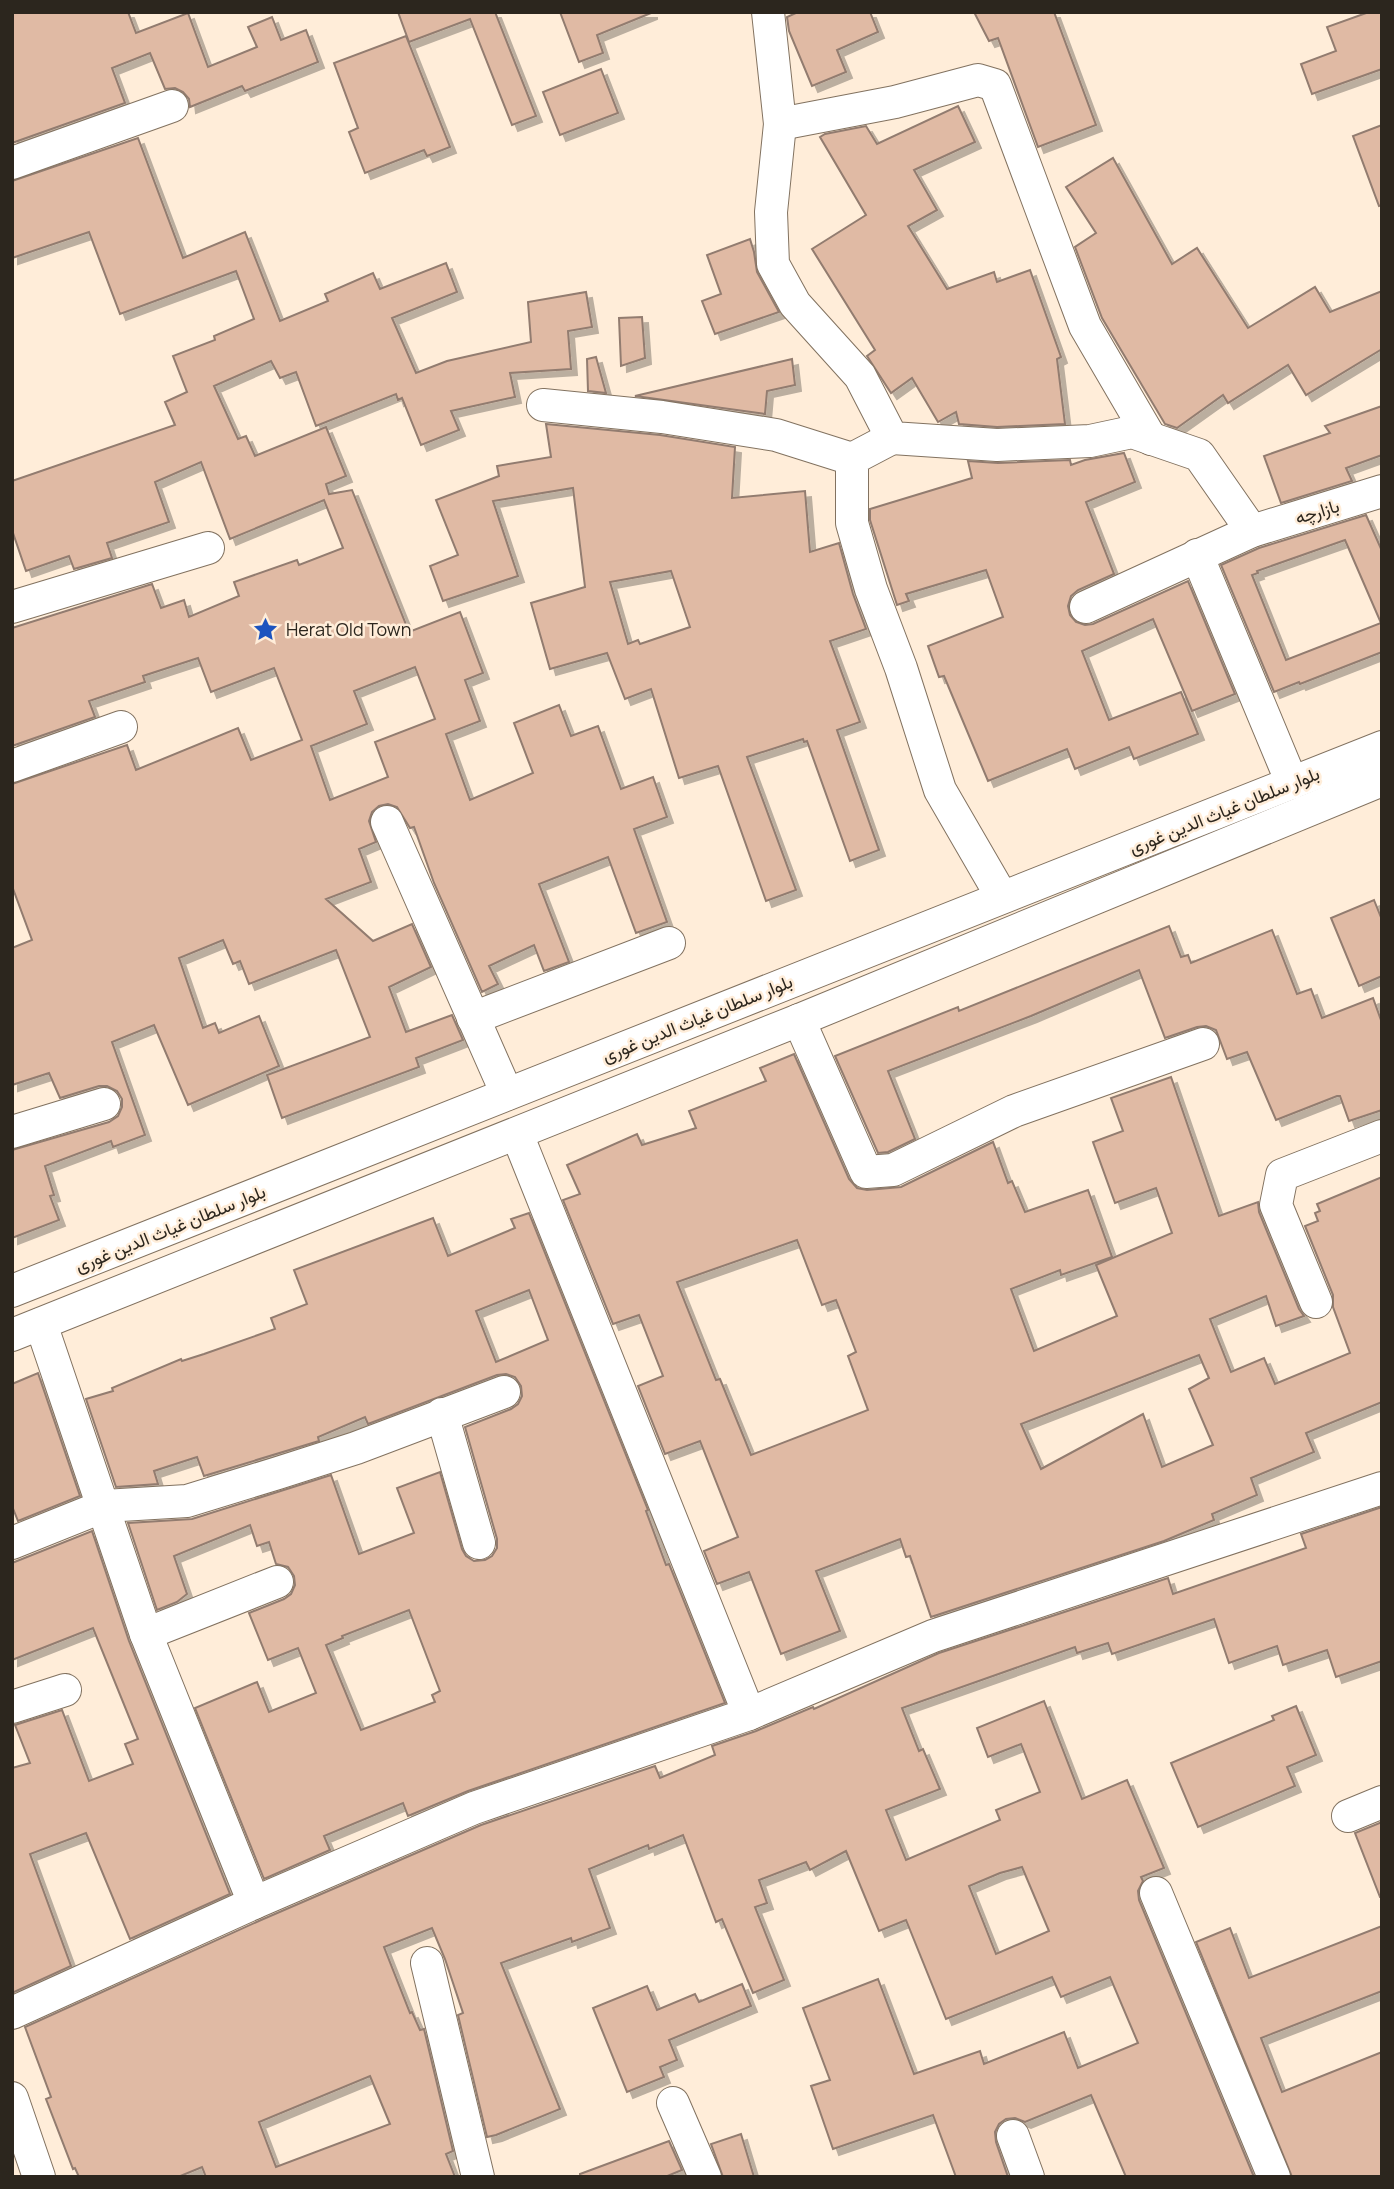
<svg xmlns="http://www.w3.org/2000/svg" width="1394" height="2189" font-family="Manrope,Vazirmatn,sans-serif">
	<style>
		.building { fill: #e0baa4; stroke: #927c6f; stroke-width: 2; fill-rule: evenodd; filter: url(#shadow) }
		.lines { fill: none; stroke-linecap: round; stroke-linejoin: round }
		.minor-casing { stroke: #827260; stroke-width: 34 }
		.minor { stroke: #fff; stroke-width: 32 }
		.labels { text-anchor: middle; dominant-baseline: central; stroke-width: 5; stroke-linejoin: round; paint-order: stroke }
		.street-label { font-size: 18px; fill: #2c261e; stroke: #ffedd9 }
		.poi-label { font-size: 18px; fill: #2c261e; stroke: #ffedd9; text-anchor: start }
	</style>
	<defs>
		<filter id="shadow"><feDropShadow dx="6" dy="6" stdDeviation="0" flood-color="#0004"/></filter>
	</defs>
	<rect width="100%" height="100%" fill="#ffedd9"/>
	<g class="building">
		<polygon points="12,12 128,12 136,33 188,13 208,67 257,47 248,27 272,17 281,40 306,30 318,62 245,91 242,86 190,107 189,99 183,92 175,88 165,89 150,53 112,68 125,103 12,143"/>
		<polygon points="398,12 495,12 536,116 512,125 470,19 409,42"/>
		<polygon points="560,12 651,12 651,13 597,35 603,53 579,62"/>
		<polygon points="798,12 870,12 878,32 837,50 846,72 812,86 789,31 787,17"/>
		<polygon points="974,12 1054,12 1096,125 1038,147 998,38 989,41"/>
		<polygon points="1369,12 1382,12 1382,69 1312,94 1301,64 1336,51 1327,27"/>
		<polygon points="406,36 450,147 427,156 424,150 365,173 349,132 358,128 334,63"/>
		<polygon points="601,69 618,113 560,135 543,92"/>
		<polygon points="958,106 975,142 914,170 937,210 908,226 947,289 994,272 997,282 1030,270 1061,357 1057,359 1065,424 997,427 959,424 956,412 938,422 912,378 891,393 867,356 875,350 812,249 866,215 820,137 825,134 866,126 877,144"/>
		<polygon points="1382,125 1382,205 1379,206 1353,136"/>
		<path d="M138,138L183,258L245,232L280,321L328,301L325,294L373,273L380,289L446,263L457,292L392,318L416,373L447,361L531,342L528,302L586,292L592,327L568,331L571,369L510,373L515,397L451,411L459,430L421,445L402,398L398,400L396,394L316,426L296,372L280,378L271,361L214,386L238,439L246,436L255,456L326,427L346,476L326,484L329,494L352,490L409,632L460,612L483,673L465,680L480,721L446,734L470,800L533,773L514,723L559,705L571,736L598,726L621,789L653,777L667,817L634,829L667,922L636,933L608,857L539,884L569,962L544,971L534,945L489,966L498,984L482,992L434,883L414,827L410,828L397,807L388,804L379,806L372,812L369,821L376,842L359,849L371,882L326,899L373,941L412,924L431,967L389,987L406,1032L452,1015L463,1040L416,1058L419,1067L282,1118L267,1075L370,1037L336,950L249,984L240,961L233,964L223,940L179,958L203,1028L215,1023L219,1033L259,1016L279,1066L188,1105L154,1025L112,1042L145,1135L113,1147L111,1141L45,1166L54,1195L50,1196L59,1220L12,1238V1150L109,1122L118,1116L122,1107V1099L117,1091L107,1086H99L60,1098L49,1073L12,1085V948L32,940L12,886V784L127,745L136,770L238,728L251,760L302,740L274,668L211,692L198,658L143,676L145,682L89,701L95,717L12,746V628L152,584L161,608L184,600L189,617L239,596L234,582L297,560L299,565L343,548L324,500L230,539L201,462L155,482L169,522L107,543L112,558L74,569L69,556L26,571L12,530V481L175,425L165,402L187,392L173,356L215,340L214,336L254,319L236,271L120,314L89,232L12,258V181ZM415,667L435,719L375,742L388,777L330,800L311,746L367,724L354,691Z"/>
		<polygon points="1113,158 1172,264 1197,248 1248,328 1315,287 1330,312 1382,291 1382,349 1306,395 1288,365 1228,403 1223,395 1177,428 1165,424 1102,318 1075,247 1096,233 1066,187"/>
		<polygon points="750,239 754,252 757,272 779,312 715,334 702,301 721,294 707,255"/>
		<polygon points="642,317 645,358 621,366 619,318"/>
		<polygon points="596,357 606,393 588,391 587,359"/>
		<polygon points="792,359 795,385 767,391 765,414 635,396"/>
		<polygon points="1382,406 1382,455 1346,468 1352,481 1281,503 1264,456 1330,433 1325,426"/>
		<path d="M546,424L660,435L735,447L732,498L805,491L810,552L839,543L853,594L866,629L830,641L860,722L837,730L879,850L850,861L807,741L804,742L803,739L747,757L796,890L766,901L718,766L679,778L651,689L625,699L607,653L550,669L531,603L585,587L573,488L493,501L518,576L443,601L430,566L458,555L436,500L499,476L497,466L551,457ZM671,571L690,627L640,644L638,640L628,644L610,582Z"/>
		<polygon points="1124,453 1135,482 1086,502 1114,574 1078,590 1071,596 1068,606 1070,615 1076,622 1085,625 1093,624 1188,581 1235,694 1192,711 1153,619 1082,651 1109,720 1181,692 1198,734 1134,759 1129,747 1075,769 1067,749 988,781 944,676 939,677 928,646 1003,617 986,570 906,594 909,601 897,605 870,520 870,509 972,478 968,461 998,463 1070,460 1071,465 1085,460"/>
		<path d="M1366,515L1382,551V652L1300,684L1299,682L1274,692L1221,565L1259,548ZM1345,540L1381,623L1286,660L1252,575L1258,573L1257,571Z"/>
		<polygon points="1374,900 1382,920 1382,976 1359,986 1331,918"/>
		<polygon points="1169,926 1181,957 1188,955 1191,963 1272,930 1297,994 1311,989 1322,1018 1373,998 1382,1023 1382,1110 1349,1121 1340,1096 1337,1096 1276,1120 1247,1052 1227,1059 1216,1030 1206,1026 1197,1027 1165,1038 1139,970 1031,1016 888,1071 915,1139 888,1152 878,1153 835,1056 958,1007 959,1011"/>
		<path d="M794,1054L849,1179L857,1188L867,1190L901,1187L993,1142L1008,1183L1012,1181L1025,1212L1088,1190L1112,1257L1061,1275L1060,1270L1011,1289L1034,1351L1117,1316L1096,1265L1172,1233L1156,1188L1115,1203L1093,1142L1123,1131L1111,1098L1171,1077L1219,1216L1258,1202L1259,1212L1299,1309L1304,1316L1276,1326L1266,1296L1210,1319L1231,1372L1264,1358L1275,1384L1350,1353L1333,1307V1295L1305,1226L1318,1221L1315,1213L1320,1211L1317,1204L1382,1177V1402L1306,1433L1314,1452L1251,1478L1257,1495L1212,1514L1214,1520L1164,1541L931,1617L910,1556L906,1557L900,1539L816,1571L840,1631L781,1654L749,1572L717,1584L704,1551L738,1537L700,1441L665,1454L638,1386L663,1376L639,1315L613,1324L563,1200L580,1194L567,1165L637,1134L642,1145L696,1128L689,1111L766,1081L760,1068ZM797,1240L822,1305L836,1300L856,1352L848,1356L868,1410L751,1455L720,1379L716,1380L677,1282ZM1199,1355L1209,1378L1189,1389L1213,1445L1162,1467L1143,1414L1041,1469L1021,1424Z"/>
		<path d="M529,1213L648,1510L646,1511L666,1565L669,1564L725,1703L468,1791L408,1816L403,1803L324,1836L330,1850L264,1879L195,1708L257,1682L269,1712L316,1693L298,1648L268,1660L249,1613L284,1599L291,1594L295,1585L294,1576L288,1567L276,1564L269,1542L257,1546L250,1525L174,1556L187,1594L177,1602L157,1610L128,1523L192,1519L331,1475L359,1554L414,1533L397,1488L440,1472L462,1549L466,1556L474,1561L485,1560L492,1556L497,1548V1539L465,1427L511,1409L518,1404L522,1396L521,1386L515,1377L506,1374L497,1375L368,1424L365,1417L318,1437L319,1441L204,1476L197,1457L154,1471L158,1484L116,1487L86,1399L113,1391L112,1388L181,1359L182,1361L204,1354L275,1329L271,1318L307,1304L294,1270L433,1218L448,1256L515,1228L511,1219ZM529,1290L548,1340L496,1362L476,1311ZM409,1610L440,1691L432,1695L435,1702L361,1730L326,1645L343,1638L342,1636Z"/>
		<polygon points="38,1373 80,1496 18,1521 12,1506 12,1384"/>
		<path d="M1382,1507V1661L1336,1677L1327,1650L1283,1665L1277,1646L1229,1663L1214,1619L1112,1654L1108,1643L1077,1653L1075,1647L902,1708L919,1751L923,1749L940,1789L886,1810L906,1860L1000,1820L996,1810L1040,1792L1021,1744L988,1757L977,1728L1044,1701L1082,1799L1127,1780L1164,1868L1141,1877L1143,1881L1138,1891L1139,1900L1254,2177H1126L1091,2095L1025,2122L1015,2118L1006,2119L999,2124L995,2132L996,2142L1008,2177H956L933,2115L833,2149L811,2086L830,2080L803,2008L878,1979L914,2074L980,2051L984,2064L1064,2032L1078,2068L1138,2043L1110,1977L1061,1997L1052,1977L946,2019L906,1920L879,1931L846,1851L810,1870L806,1862L759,1880L767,1903L755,1907L784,1980L753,1993L722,1919L716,1922L683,1835L649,1849L648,1845L589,1869L610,1928L572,1942L571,1938L501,1963L560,2109L496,2135L487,2137L458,2015L463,2013L445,1959L432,1928L384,1947L410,2013L412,2012L420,2030L424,2029L453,2151L446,2154L455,2177H206L202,2167L178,2177H79L75,2168L73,2169L46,2099L51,2097L25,2027L261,1920L481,1825L655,1766L660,1778L715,1755L712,1746L756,1731L813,1707L814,1709L939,1653L1168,1578L1173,1594L1306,1548L1301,1534ZM1022,1867L1049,1931L996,1954L969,1886L1000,1873ZM370,2076L390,2124L276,2167L259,2122Z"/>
		<polygon points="92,1531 129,1641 230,1894 130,1939 86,1833 30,1854 71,1966 12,1993 12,1768 30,1763 15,1725 62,1710 89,1781 133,1764 125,1744 138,1739 93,1628 12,1660 12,1563"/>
		<polygon points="1296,1706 1316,1755 1287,1767 1295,1786 1198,1827 1171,1763 1274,1720 1272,1716"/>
		<polygon points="1382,1822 1382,1897 1380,1897 1355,1833"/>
		<polygon points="1382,1926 1382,1991 1261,2038 1282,2092 1382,2052 1382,2177 1292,2177 1196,1942 1230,1928 1249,1978"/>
		<polygon points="742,1984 751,2006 669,2040 677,2060 660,2067 664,2077 627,2092 593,2008 647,1986 657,2010 695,1994 699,2002"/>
		<polygon points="741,2134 754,2177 723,2177 711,2144"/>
		<polygon points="669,2141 682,2170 665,2177 580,2177 580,2174"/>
	</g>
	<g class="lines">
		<defs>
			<g id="minor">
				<polyline points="768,12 780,124 771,212 773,264 795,304 860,376 892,438 997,445 1090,441 1132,432 1199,455 1252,531"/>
				<polyline points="780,124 895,102 978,80 995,85 1085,326 1151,439"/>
				<polyline points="12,163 172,106"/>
				<polyline points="543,405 662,417 776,435 852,459"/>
				<polyline points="892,438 852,459 852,523 871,589 901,668 940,790 1002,897"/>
				<polyline points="1197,555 1292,783"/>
				<polyline points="12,607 208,548"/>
				<polyline points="1086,607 1252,531 1382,491"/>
				<polyline points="12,766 121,727"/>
				<polyline points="387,822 507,1094"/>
				<polyline points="473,1018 669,943"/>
				<polyline points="799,1020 866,1172 893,1170 1014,1111 1203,1044"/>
				<polyline points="12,1132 104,1104"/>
				<polyline points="517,1134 749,1714"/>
				<polyline points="12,1291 1382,747"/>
				<polyline points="1316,1302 1276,1205 1282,1175 1382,1136"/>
				<polyline points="41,1324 146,1634 254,1903"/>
				<polyline points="12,1335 799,1020 1382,780"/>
				<polyline points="442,1414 479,1543"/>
				<polyline points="12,1543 104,1506 187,1501 278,1473 356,1448 504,1392"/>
				<polyline points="146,1634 277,1582"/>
				<polyline points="12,1707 65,1690"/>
				<polyline points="1348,1816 1382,1802"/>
				<polyline points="1156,1893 1274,2177"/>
				<polyline points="427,1963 478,2177"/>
				<polyline points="12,2013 254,1903 474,1808 749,1714 933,1636 1382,1488"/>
				<polyline points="12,2098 39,2177"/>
				<polyline points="673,2103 705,2177"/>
				<polyline points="1013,2136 1028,2177"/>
			</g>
		</defs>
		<use href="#minor" class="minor-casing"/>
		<use href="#minor" class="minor"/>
	</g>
	<defs>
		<symbol id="sight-bare" viewBox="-9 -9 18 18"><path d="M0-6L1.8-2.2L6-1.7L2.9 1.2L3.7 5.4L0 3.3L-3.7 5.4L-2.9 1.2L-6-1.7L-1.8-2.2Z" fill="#1c53bf" stroke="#ffedd9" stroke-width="2.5" paint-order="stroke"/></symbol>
	</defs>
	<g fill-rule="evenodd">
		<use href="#sight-bare" x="248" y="612" width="35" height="35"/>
	</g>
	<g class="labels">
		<g class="street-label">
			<text transform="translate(1317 511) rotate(-17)">بازارچه</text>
			<text transform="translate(1224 810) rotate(-22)">بلوار سلطان غیاث الدین غوری</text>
			<text transform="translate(697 1018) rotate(-22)">بلوار سلطان غیاث الدین غوری</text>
			<text transform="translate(170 1228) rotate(-22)">بلوار سلطان غیاث الدین غوری</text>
		</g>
		<g class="poi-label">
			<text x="286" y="629">Herat Old Town</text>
		</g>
	</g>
	<rect width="1394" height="2189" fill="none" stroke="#2c261e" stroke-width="28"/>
</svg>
